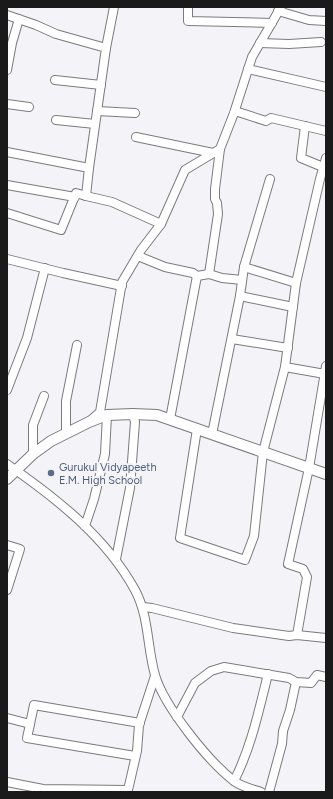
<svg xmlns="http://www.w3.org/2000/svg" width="333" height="799" font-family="Figtree,sans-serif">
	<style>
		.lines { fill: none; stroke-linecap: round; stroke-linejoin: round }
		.minor-casing { stroke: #7a7b7e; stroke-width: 10 }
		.major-casing { stroke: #7a7b7e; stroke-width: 12 }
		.minor { stroke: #fff; stroke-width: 8 }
		.major { stroke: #fff; stroke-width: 10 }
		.service-dot { fill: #5c6f8a; stroke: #f4f4f8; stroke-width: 1.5 }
		.labels { text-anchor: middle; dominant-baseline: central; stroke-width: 4; stroke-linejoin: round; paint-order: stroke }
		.service-label { font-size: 11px; fill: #4e5e75; stroke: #f4f4f8; text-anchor: start }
	</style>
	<rect width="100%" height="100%" fill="#f4f4f8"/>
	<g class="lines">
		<defs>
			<g id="minor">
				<polyline points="188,7 188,21 272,23"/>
				<polyline points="278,11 309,20 326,21"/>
				<polyline points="7,15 36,25 56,34 106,48 89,168 7,152"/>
				<polyline points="260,43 289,44 321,42"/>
				<polyline points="106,48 114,7"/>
				<polyline points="248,69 326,87"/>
				<polyline points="7,70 12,43 19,19"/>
				<polyline points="55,80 101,85"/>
				<polyline points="7,104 29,107"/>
				<polyline points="97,111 135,113"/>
				<polyline points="235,111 266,121 271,118 326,131"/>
				<polyline points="56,120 95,124"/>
				<polyline points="305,126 301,158 323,167"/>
				<polyline points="136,137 213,153"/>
				<polyline points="7,185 75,197"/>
				<polyline points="86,196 112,202 161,224"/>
				<polyline points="7,213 61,230 76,193 86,196 89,168"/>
				<polyline points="138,256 165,267 193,273 197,276 209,274 222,278 242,280"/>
				<polyline points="7,259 63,273 122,286"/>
				<polyline points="244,267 296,283"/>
				<polyline points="209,274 218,214 217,203 215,199 215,189 220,149"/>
				<polyline points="240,296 293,307"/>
				<polyline points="232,339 288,348"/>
				<polyline points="285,367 325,374"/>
				<polyline points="7,390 27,338 45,268"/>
				<polyline points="170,419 197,276"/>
				<polyline points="91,420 100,412 122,282 141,250 161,224 185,170 220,149 234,113 252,57 281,7"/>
				<polyline points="197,429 180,538 245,560 254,536 263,452 285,367 296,283 320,179 326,158"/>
				<polyline points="66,433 66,401 77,345"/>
				<polyline points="212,434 240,296 244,267 270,179"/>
				<polyline points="33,454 33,425 44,396"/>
				<path d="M7,464C56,498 106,537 135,590C149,616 147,647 155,675C164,706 208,761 234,781C242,787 252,789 261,792"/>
				<polyline points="85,526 94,499 105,454 107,415"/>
				<polyline points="7,545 20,549 7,590"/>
				<polyline points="116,559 130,488 135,422 133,414"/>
				<polyline points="143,607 152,608 233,628 289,636 297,635 326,638"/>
				<polyline points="297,635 307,577 303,569 288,564 309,468 326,366"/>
				<polyline points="177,717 195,683 211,671 224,667 289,678 296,682 311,683 317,675 326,677"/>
				<polyline points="7,718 30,724 27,738 135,756"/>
				<polyline points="30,724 34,705 140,723"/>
				<path d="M234,781C251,748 259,710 268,674"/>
				<polyline points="7,782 43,789 128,790 137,751 139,725 155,676"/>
				<polyline points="269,792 282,744 283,731 290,710 296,682"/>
			</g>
			<polyline id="major" points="7,479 33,454 51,441 89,422 107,415 133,414 157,415 326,474"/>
		</defs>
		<use href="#minor" class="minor-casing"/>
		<use href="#major" class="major-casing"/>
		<use href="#minor" class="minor"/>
		<use href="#major" class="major"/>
	</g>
	<circle class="service-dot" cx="51" cy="473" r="4"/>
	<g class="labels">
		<g class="service-label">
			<text x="59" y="467">Gurukul Vidyapeeth<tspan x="59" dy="13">E.M. High School</tspan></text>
		</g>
	</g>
	<rect width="333" height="799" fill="none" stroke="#1a1a1b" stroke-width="16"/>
</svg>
